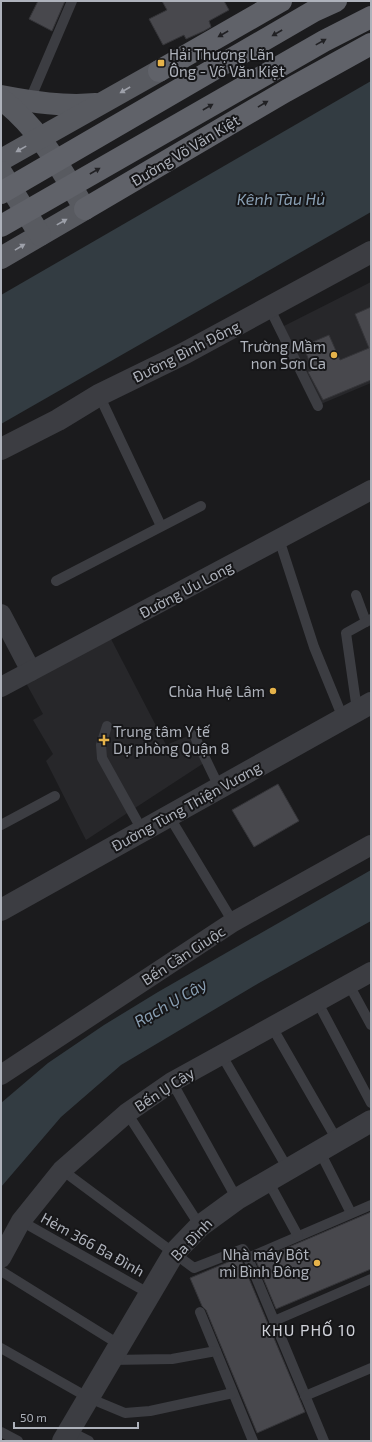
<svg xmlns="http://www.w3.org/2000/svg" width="372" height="1442" font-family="'Exo 2',sans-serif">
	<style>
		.built { fill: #27272a }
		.water { fill: #333c42 }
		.building { fill: #48484d; stroke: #353539 }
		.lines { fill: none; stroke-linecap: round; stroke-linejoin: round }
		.service { stroke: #3c3d42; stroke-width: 10 }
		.minor { stroke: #3c3d42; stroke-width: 20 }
		.tertiary { stroke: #3c3d42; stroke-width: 22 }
		.primary { stroke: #585a60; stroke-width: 22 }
		.trunk { stroke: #606269; stroke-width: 22 }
		.oneway { fill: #212124 }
		.oneway2 { fill: #9da0a9 }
		.poi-dot { fill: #e6b34a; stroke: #161618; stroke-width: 1.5 }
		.labels { text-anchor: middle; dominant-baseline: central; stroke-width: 4; stroke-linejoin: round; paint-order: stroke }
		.poi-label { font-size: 15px; fill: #aeb2bb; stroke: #161618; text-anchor: end }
		.street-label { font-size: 15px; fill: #aeb2bb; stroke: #161618 }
		.water-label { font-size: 16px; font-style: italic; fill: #899fb3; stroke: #161618 }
		.neighbourhood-label { font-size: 16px; letter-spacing: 1px; fill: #cfd1d8; stroke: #161618 }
	</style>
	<rect width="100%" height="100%" fill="#1b1b1d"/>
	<g class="built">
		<polygon points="371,282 371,383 321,404 282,327"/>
		<polygon points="111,639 166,745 188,736 207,761 86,840 46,761 53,754 33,720 43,714 26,683"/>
	</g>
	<g class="water">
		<polygon points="371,81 371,212 1,424 1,295"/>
		<polygon points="371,870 371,921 259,983 121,1065 61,1117 1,1187 1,1103 48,1063 104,1025 158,992"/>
	</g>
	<g class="building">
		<polygon points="38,1 65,1 52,31 29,19"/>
		<polygon points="162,1 224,1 229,10 209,21 211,27 204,31 186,39 184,35 163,45 149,19 167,10"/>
		<polygon points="371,307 371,380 323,400 308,372 313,370 303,346 329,335 340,360 369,348 355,314"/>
		<polygon points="278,784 299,821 254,847 232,810"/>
		<polygon points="371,1212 371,1269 276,1309 256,1261"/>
		<polygon points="240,1257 305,1412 257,1433 206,1310 202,1306 190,1278"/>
	</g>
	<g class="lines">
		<g class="service">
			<polyline points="29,102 72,1"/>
			<polyline points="269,307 318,406"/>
			<polyline points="99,395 161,526"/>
			<polyline points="279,539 314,647 343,718"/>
			<polyline points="56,581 201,506"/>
			<polyline points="356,595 366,622"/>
			<polyline points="357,710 346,633 371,619"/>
			<polyline points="107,726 101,745 102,758 142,830"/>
			<polyline points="194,735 219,787"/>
			<polyline points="169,816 233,922"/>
			<polyline points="1,825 55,796"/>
			<polyline points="348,983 371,1025"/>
			<polyline points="317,1001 371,1103"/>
			<polyline points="272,1027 337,1140"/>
			<polyline points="221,1054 288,1169"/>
			<polyline points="172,1082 237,1199"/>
			<polyline points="127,1113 200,1226"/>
			<polyline points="319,1150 351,1213"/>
			<polyline points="62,1170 194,1268 243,1249 248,1258 371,1205"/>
			<polyline points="268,1181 298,1236"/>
			<polyline points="21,1221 150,1294"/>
			<polyline points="248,1258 324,1441"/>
			<polyline points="1,1271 120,1345"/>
			<polyline points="200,1312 253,1441"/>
			<polyline points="274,1321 371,1279"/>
			<polyline points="1,1348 89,1398 125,1413 150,1411 233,1393"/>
			<polyline points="111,1360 172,1359 216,1351"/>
			<polyline points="305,1396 371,1368"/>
			<polyline points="69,1431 89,1441"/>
			<polyline points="1,1432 18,1441"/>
		</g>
		<g class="minor">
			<polyline points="1,614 31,671"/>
			<polyline points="1,687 371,490"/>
			<polyline points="1,1075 233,922 371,845"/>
			<polyline points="1,1258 21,1221 62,1170 127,1113 172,1082 371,972"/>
		</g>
		<g class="tertiary">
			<polyline points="1,449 58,420 99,395 185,353 371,252"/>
			<polyline points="1,910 371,703"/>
			<polyline points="63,1441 174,1253 200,1226 237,1199 371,1121"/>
		</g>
		<g class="primary">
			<path d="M1,96C33,102 64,107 96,104"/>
			<path d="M1,99C40,129 60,168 85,209L1,258"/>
			<polyline points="1,160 159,71"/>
			<polyline points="1,172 40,235"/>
		</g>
		<g class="trunk">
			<polyline points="159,71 281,1"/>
			<polyline points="1,193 314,11 336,1"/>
			<polyline points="85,209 286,91 371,44"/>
			<polyline points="1,226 324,41 371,17"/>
		</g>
	</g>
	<defs><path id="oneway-solid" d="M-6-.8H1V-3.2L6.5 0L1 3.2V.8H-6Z"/></defs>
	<g class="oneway">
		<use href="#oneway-solid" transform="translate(277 33) rotate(150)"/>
		<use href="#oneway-solid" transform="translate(223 34) rotate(150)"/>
		<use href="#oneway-solid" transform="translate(321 42) rotate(-29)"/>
		<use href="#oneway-solid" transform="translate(263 104) rotate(-31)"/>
		<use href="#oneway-solid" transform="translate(208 107) rotate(-30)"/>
		<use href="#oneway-solid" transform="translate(95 171) rotate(-30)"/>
	</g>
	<g class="oneway2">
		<use href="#oneway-solid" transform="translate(125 90) rotate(150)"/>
		<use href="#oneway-solid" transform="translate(21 149) rotate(151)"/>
		<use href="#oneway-solid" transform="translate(62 222) rotate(-29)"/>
		<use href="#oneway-solid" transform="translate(20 247) rotate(-31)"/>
	</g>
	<g class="poi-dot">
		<rect x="157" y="59" width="8" height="8" rx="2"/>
		<circle cx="334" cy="355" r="4"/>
		<circle cx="273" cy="691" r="4"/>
		<path d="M102 734h4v4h4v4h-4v4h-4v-4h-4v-4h4z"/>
		<circle cx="317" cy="1263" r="4"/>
	</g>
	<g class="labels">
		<g class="poi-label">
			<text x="169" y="54" text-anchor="start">Hải Thượng Lãn<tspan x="169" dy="17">Ông - Võ Văn Kiệt</tspan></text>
			<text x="326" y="346">Trường Mầm<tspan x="326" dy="17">non Sơn Ca</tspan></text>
			<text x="265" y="691">Chùa Huệ Lâm</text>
			<text x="113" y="731" text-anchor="start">Trung tâm Y tế<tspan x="113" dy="17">Dự phòng Quận 8</tspan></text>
			<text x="309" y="1254">Nhà máy Bột<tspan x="309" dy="17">mì Bình Đông</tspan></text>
		</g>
		<g class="street-label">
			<text transform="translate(185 150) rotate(-31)">Đường Võ Văn Kiệt</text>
			<text transform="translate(186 351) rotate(-27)">Đường Bình Đông</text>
			<text transform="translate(186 589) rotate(-28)">Đường Ưu Long</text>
			<text transform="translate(186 806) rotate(-29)">Đường Tùng Thiện Vương</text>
			<text transform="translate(183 955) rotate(-33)">Bến Cần Giuộc</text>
			<text transform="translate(164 1089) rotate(-33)">Bến Ụ Cây</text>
			<text transform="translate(191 1239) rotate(-46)">Ba Đình</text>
			<text transform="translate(93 1244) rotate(29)">Hẻm 366 Ba Đình</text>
		</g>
		<g class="water-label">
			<text x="281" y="198">Kênh Tàu Hủ</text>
			<text transform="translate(170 1002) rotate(-30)">Rạch Ụ Cây</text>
		</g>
		<g class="neighbourhood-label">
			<text x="309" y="1329">KHU PHỐ 10</text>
		</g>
	</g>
	<rect width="372" height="1442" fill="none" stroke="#aeb2bb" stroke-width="4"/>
	<path d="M14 1422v6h124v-6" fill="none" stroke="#aeb2bb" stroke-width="2"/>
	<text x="20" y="1422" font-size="12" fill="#aeb2bb" stroke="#161618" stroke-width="3" paint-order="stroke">50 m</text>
</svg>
